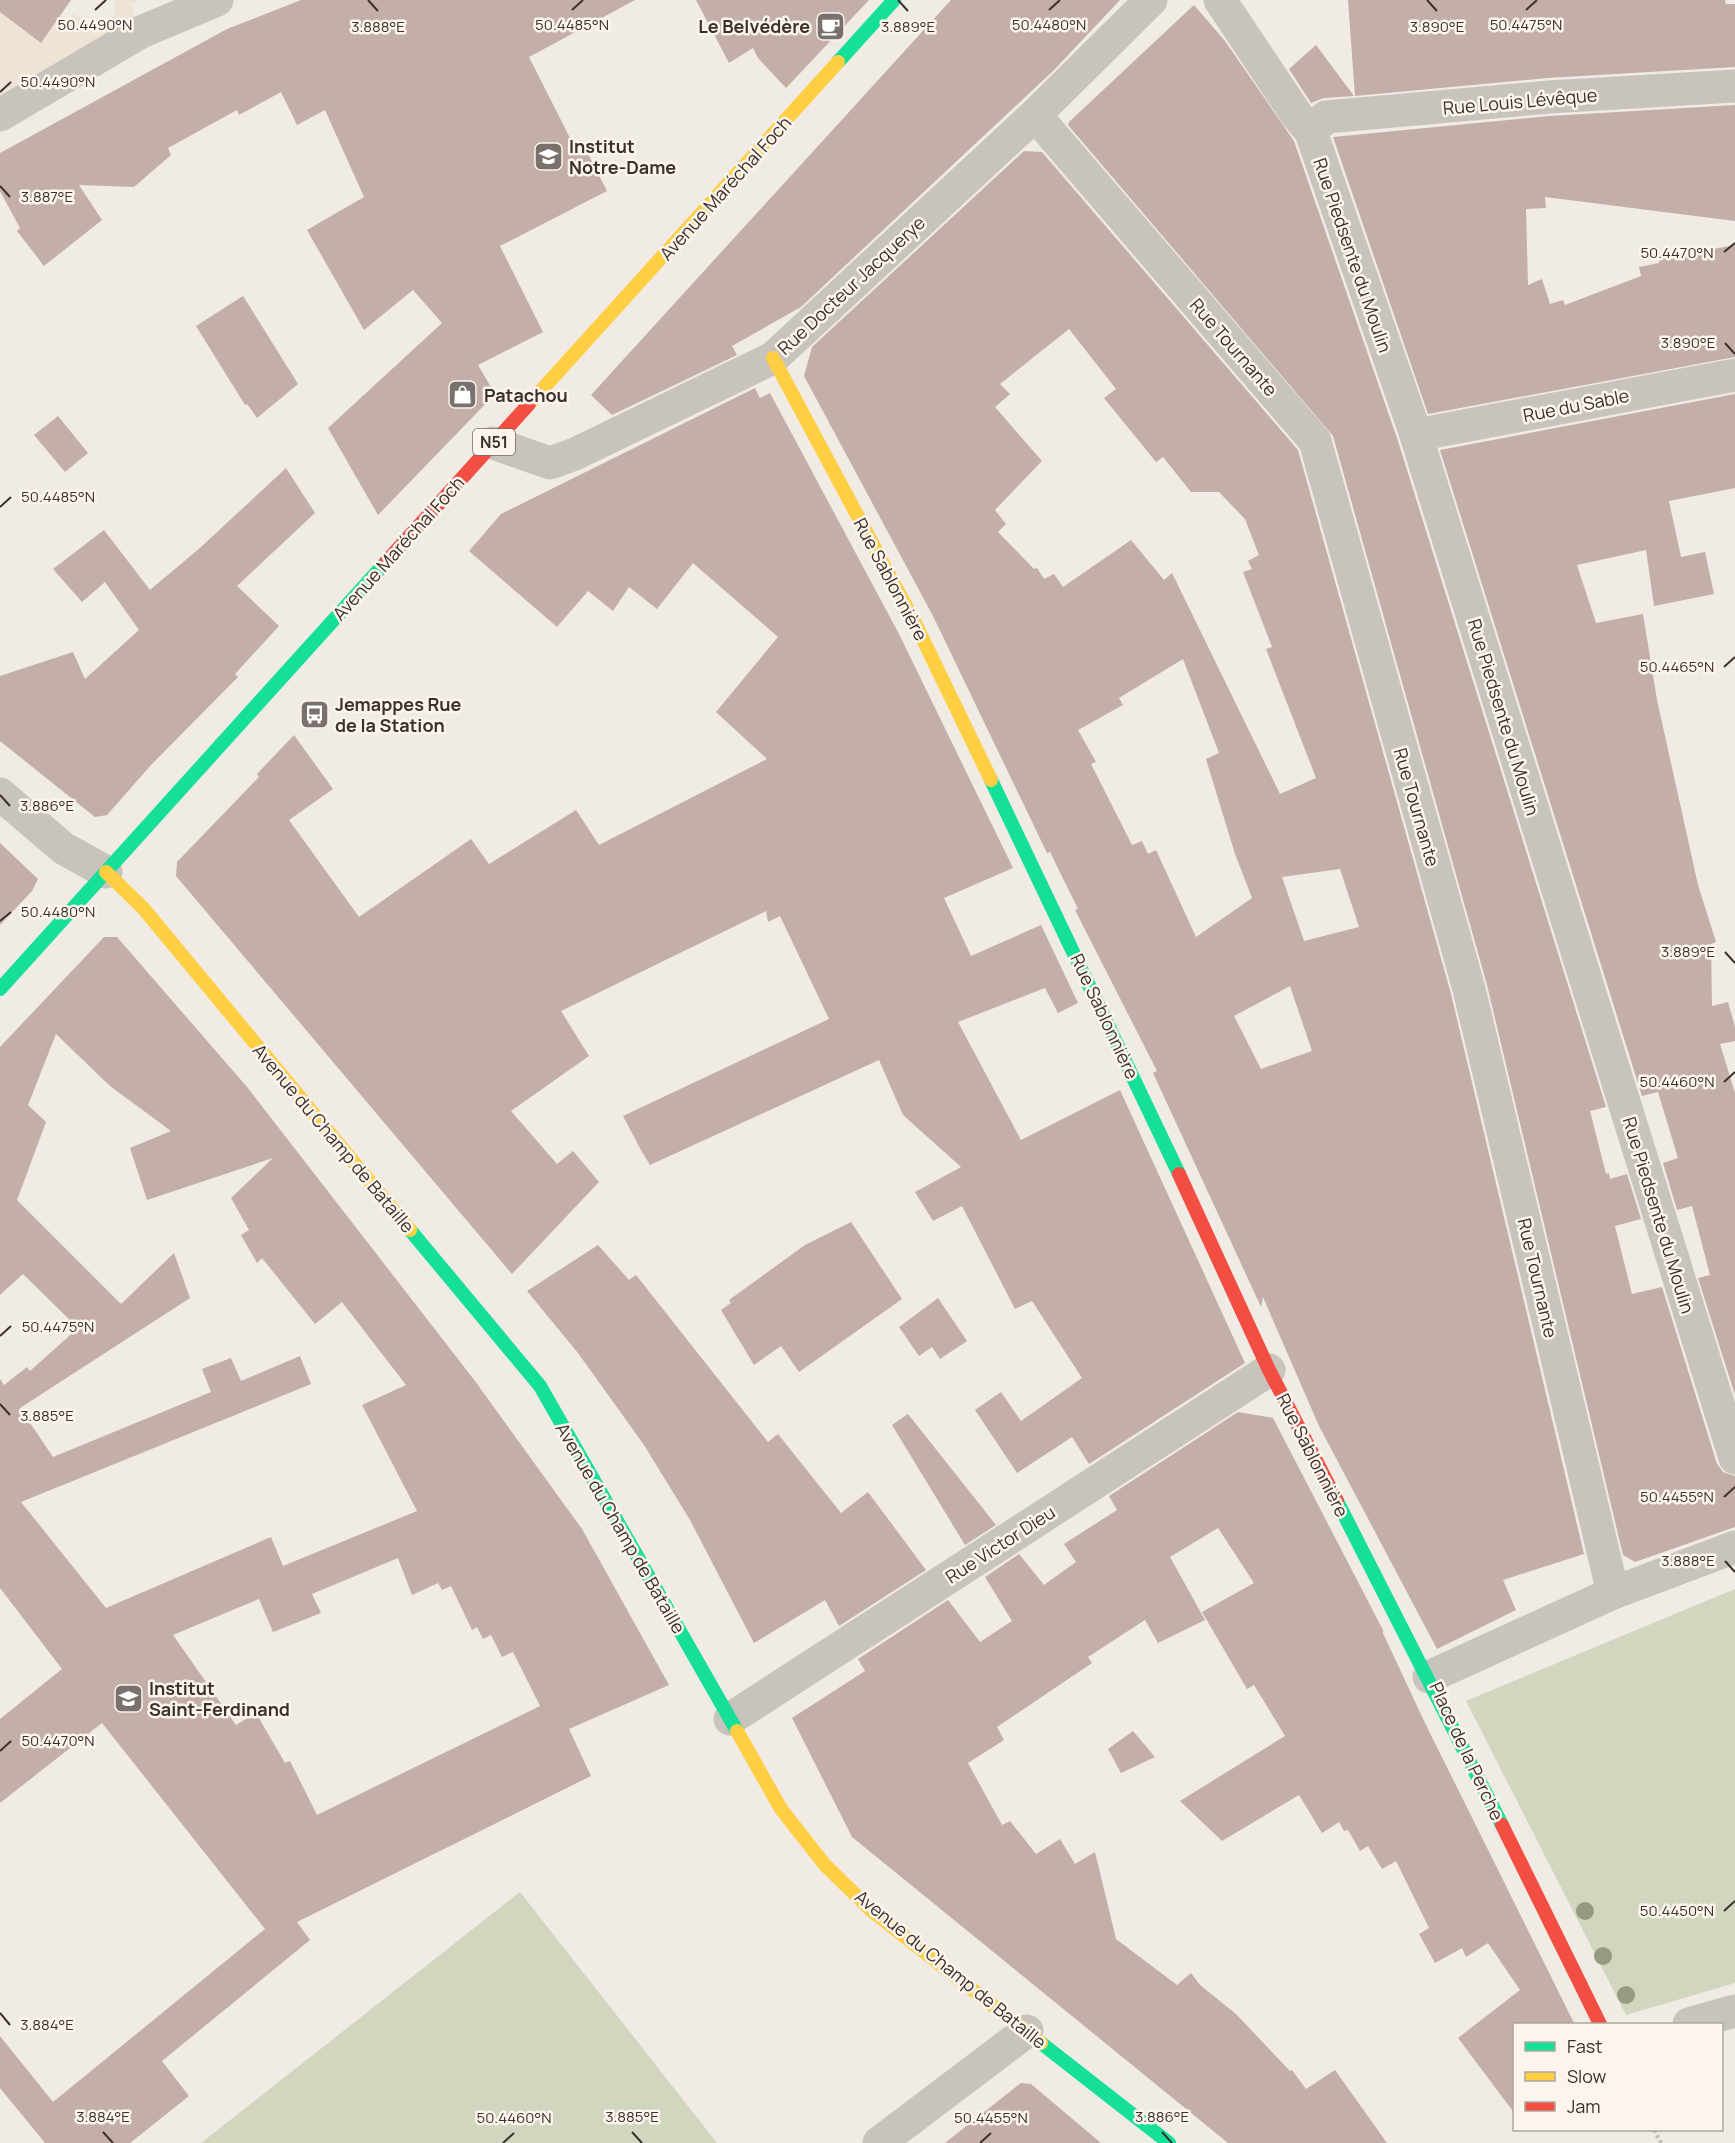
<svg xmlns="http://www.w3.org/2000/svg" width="1735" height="2143" font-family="Manrope,sans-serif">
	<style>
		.green { fill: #d1d6bf }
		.plaza { fill: #eee3d5 }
		.building { fill: #c3afa7; fill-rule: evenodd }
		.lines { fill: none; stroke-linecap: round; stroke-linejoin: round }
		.path { stroke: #c2bbb6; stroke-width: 4; stroke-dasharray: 3 3; stroke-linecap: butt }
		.street { stroke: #c9c3be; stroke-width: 33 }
		.fast { stroke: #16e098; stroke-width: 14 }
		.slow { stroke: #ffcf43; stroke-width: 14 }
		.jam { stroke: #f24e42; stroke-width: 14 }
		.tree { fill: #959b80 }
		.ticks { fill: none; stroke: #3b302b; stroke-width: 2 }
		.labels { text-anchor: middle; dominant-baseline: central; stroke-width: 5; stroke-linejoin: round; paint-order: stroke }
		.shield { fill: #fbf5ee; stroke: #756b66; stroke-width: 1.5 }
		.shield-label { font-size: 16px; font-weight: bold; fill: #3b302b }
		.poi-label { font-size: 18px; font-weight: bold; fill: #3b302b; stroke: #fbf5ee; text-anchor: start }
		.street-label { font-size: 18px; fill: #3b302b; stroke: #fbf5ee }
		.ticks-label { font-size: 15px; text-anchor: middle; fill: #3b302b; stroke: #fbf5ee; stroke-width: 5; stroke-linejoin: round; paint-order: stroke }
	</style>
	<rect width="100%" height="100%" fill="#f0ebe5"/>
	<g class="green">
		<polygon points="1735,1589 1735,1983 1626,2015 1466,1701"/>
		<polygon points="520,1892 717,2143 201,2143"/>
	</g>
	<polygon class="plaza" points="114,0 139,0 130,4 141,32 0,115 0,12 40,43 60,15 70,19 74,13 88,24 100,25 113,17 116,5"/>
	<g class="building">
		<polygon points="0,0 71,0 41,43 0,12"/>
		<polygon points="301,0 635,0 529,57 573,144 581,140 607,191 500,246 543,332 478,365 495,394 378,515 328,428 442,323 413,290 364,330 307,230 364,197 325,110 297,125 281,92 239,115 237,110 168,148 171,155 134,187 79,185 102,220 44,266 17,231 20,228 0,191 0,153 227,29"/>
		<polygon points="696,0 869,0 786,88 758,58 753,48 729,63"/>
		<polygon points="951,0 1120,0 1053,71 801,307 732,346 737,355 612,415 591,395"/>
		<polygon points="1348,0 1725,0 1726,4 1735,4 1735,67 1547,78 1355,96"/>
		<polygon points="1194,5 1225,41 1294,141 1398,441 1606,1107 1590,1111 1606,1174 1609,1173 1610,1179 1627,1174 1641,1219 1615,1226 1632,1294 1662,1287 1717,1464 1723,1472 1735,1476 1735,1527 1635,1562 1623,1555 1487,985 1333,436 1068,125 1069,122"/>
		<polygon points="1316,45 1354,96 1324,98 1311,103 1289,69"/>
		<polygon points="1735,105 1735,221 1545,197 1546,208 1526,209 1528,285 1542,279 1550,304 1563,300 1565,305 1641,276 1639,267 1659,263 1659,259 1735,245 1735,357 1428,414 1333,137 1550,116"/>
		<path d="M1024,151L1042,152L1298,450L1451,994L1584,1554L1503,1580L1516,1610L1437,1649L1319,1426L1263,1297L1261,1307L1153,1073L1157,1071L1075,910L1078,909L1050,852L1047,853L933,616L804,376L812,347ZM1069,329L1116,389L1104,398L1156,462L1163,457L1191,492H1219L1245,519L1259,555L1248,561L1252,569L1243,572L1272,647L1266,649L1316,778L1280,794L1172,573L1164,580L1131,540L1063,587L1054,574L1044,579L1037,568L1034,569L998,532L1006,524L995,510L1042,461L995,407L1010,394L1000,384ZM1183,659L1219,753L1206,759L1235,854L1252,898L1196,937L1156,850L1148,854L1142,841L1132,845L1091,764L1096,762L1078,730L1123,705L1119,698ZM1340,869L1359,927L1304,941L1282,877ZM1290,986L1312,1051L1261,1069L1234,1016Z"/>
		<polygon points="243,296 298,384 257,418 247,404 245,405 196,326"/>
		<polygon points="755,388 760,398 770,393 899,634 1013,868 944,898 971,956 1041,925 1078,1003 1058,1013 1045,988 958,1022 1021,1140 1120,1090 1245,1363 1089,1464 1072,1437 1017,1473 975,1410 1001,1392 1021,1421 1082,1378 1032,1301 1015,1309 962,1206 933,1221 915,1192 961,1167 903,1115 879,1060 650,1165 642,1152 623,1116 829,1019 780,916 768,922 766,911 561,1011 589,1056 511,1111 557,1164 573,1151 599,1182 512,1274 176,876 177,862 259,777 257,774 294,735 333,789 289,820 359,917 471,839 489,864 576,810 599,845 767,759 716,712 778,637 693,563 657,609 629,587 613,611 588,591 557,627 469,551 501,514"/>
		<polygon points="1735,394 1735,488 1669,501 1681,557 1705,552 1714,594 1654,606 1646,550 1577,565 1596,623 1643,614 1657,700 1698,885 1716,942 1711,944 1712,1006 1728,1002 1735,1027 1735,1041 1720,1044 1735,1093 1735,1395 1698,1278 1710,1275 1692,1206 1677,1210 1663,1163 1678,1158 1658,1092 1642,1096 1440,450"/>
		<polygon points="58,416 88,453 65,472 34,435"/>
		<polygon points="286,468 315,513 237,586 279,626 235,674 238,677 151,765 107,815 95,817 0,741 0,676 73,652 85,679 139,630 105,582 82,602 53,569 104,530 150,590 201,547"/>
		<polygon points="0,843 38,879 32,891 0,925"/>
		<path d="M104,937H117L247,1087L475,1381L582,1529L669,1685L569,1729L591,1776L297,1922L310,1940L162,2061L189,2096L130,2143H45L0,2088V2036L53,2102L265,1929L102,1723L0,1803V1719L62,1669L0,1588V1379L4,1385L27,1367L30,1371L78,1328L23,1274L0,1295V1047ZM56,1034L110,1086L171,1131L130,1148L147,1200L273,1158L231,1198L249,1230L241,1235L257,1263L262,1258L315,1324L342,1302L406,1385L362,1405L417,1511L283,1566L271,1537L106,1608L21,1502L311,1384L300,1356L241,1381L231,1358L202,1369L211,1392L53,1457L20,1408L190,1298L174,1253L121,1304L17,1200L46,1122L28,1105ZM398,1558L412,1595L438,1583L442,1590L451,1586L472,1630L477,1627L483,1639L491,1635L502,1657L513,1652L540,1706L317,1815L290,1761L285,1763L256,1713L236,1725L173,1635L259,1599L273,1632L321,1613L312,1594Z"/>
		<polygon points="851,1222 902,1299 799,1372 781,1346 754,1365 721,1310 731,1303 729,1300 805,1245"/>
		<polygon points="598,1245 629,1280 636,1275 768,1442 778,1434 841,1513 868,1492 926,1570 839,1626 825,1600 754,1643 690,1520 644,1445 578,1353 527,1291"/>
		<polygon points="938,1298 967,1341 940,1359 932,1347 919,1356 899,1327"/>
		<polygon points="1238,1412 1273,1418 1384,1632 1382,1631 1424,1721 1575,2025 1515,2025 1515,2114 1458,2038 1520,1990 1488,1943 1466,1957 1462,1948 1435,1963 1419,1934 1429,1928 1396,1861 1382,1869 1368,1846 1360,1851 1348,1830 1344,1831 1339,1822 1322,1833 1299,1795 1222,1841 1180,1801 1285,1736 1254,1685 1247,1689 1202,1612 1254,1583 1218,1528 1170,1557 1205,1620 1158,1643 1145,1620 1088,1657 1092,1663 997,1727 1004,1740 968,1763 1002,1825 1010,1821 1036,1854 1060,1839 1075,1864 1095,1852 1116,1939 1177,1985 1191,1973 1200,1985 1236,2014 1290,2071 1292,2070 1306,2089 1335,2070 1387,2143 1228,2143 852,1837 792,1718 865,1671 858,1659 948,1600 980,1642 1012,1621 985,1577 1019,1554 1044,1585 1076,1562 1064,1544 1117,1510 1109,1496"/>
		<polygon points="908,1414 996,1525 965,1545 892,1425"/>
		<polygon points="1133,1731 1155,1757 1121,1773 1108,1749"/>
		<polygon points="1021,2083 1031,2084 1101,2143 945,2143"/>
	</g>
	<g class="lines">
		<polyline class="path" points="1654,2130 1661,2143"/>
		<g class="street">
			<polyline points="1220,0 1296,114 1311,132 1416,435 1735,1458"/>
			<polyline points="0,115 141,32 217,0"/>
			<polyline points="1035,115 1315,441 1469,989 1613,1593"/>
			<polyline points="1311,132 1326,117 1549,97 1735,86"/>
			<polyline points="1416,435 1735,375"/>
			<polyline points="493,443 550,463 575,454 773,358 1035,115 1151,0"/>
			<polyline points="0,794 63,848 106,872"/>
			<polyline points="1429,1677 1613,1593 1735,1547"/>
			<polyline points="730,1719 1269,1370"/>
			<polyline points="1689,2024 1735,2011"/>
			<polyline points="879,2143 1027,2031"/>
		</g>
		<g class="fast">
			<polyline points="838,62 894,0"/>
			<polyline points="991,780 1179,1174"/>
			<polyline points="0,989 386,562"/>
			<polyline points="410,1230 540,1386 737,1731"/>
			<polyline points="1337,1501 1502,1825"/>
			<polyline points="1041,2043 1169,2143"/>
		</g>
		<g class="slow">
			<polyline points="773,358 916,625 991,780"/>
			<polyline points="529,404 838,62"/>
			<polyline points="106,872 143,908 410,1230"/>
			<polyline points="737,1731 781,1809 825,1865 872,1911 1041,2043"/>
		</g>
		<g class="jam">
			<polyline points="386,562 529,404"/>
			<polyline points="1179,1174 1269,1370 1337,1501"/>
			<polyline points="1502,1825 1600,2024"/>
		</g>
	</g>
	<g class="tree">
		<circle cx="1585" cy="1911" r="9"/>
		<circle cx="1603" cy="1956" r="9"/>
		<circle cx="1626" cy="1995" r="9"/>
	</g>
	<path class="ticks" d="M368,0L378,11M898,0L908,11M1427,0L1437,11M95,10L106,0M572,10L583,0M1049,10L1060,0M1526,10L1537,0M0,92L11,82M0,186L10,197M1724,252L1735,243M1725,343L1735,354M0,507L11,497M1724,667L1735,657M0,795L10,806M0,921L11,912M1725,952L1735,963M1724,1082L1735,1072M0,1336L11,1326M0,1404L10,1415M1724,1497L1735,1487M1725,1561L1735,1572M0,1751L11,1741M1724,1911L1735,1901M0,2013L10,2025M103,2132L113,2143M632,2132L642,2143M1162,2132L1172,2143M503,2143L514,2133M980,2143L991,2133"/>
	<defs>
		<symbol id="cafe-square" viewBox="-11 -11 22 22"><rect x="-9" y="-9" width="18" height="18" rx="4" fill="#7a716c" stroke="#fbf5ee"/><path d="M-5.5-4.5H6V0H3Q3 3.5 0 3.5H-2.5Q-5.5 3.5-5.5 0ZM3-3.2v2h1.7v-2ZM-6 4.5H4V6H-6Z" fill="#fff"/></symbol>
		<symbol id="school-square" viewBox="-11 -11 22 22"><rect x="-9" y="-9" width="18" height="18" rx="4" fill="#7a716c" stroke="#fbf5ee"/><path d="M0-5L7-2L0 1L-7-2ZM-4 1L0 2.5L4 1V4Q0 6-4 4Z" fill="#fff"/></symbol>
		<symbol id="shop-square" viewBox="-11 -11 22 22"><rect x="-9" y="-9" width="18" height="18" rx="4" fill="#7a716c" stroke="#fbf5ee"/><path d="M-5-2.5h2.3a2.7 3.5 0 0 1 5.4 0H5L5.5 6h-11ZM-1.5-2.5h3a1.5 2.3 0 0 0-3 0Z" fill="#fff"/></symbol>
		<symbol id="bus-square" viewBox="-11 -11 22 22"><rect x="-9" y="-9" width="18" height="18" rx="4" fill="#7a716c" stroke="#fbf5ee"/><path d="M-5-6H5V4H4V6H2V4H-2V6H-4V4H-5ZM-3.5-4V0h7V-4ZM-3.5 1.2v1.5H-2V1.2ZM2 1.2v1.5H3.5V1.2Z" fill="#fff"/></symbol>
	</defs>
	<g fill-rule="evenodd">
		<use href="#cafe-square" x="814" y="10" width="33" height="33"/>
		<use href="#school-square" x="532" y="140" width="33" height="33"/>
		<use href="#shop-square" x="446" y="378" width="33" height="33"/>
		<use href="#bus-square" x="298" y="698" width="33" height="33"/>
		<use href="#school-square" x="112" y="1682" width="33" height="33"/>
	</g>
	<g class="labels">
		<rect class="shield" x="473" y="429" width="42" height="26" rx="4.5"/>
		<g class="shield-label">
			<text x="494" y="442">N51</text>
		</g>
		<g class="poi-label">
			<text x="810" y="26" text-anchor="end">Le Belvédère</text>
			<text x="569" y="146">Institut<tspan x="569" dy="21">Notre-Dame</tspan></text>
			<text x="484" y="395">Patachou</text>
			<text x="335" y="704">Jemappes Rue<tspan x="335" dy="21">de la Station</tspan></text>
			<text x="149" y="1688">Institut<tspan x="149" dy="21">Saint-Ferdinand</tspan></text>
		</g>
		<g class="street-label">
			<text transform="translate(1520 101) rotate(-5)">Rue Louis Lévêque</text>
			<text transform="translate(725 188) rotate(-48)">Avenue Maréchal Foch</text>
			<text transform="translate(1353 255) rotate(71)">Rue Piedsente du Moulin</text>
			<text transform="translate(851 285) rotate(-43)">Rue Docteur Jacquerye</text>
			<text transform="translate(1234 347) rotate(49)">Rue Tournante</text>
			<text transform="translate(1576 405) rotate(-11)">Rue du Sable</text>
			<text transform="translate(398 548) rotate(-48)">Avenue Maréchal Foch</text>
			<text transform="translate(891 579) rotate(62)">Rue Sablonnière</text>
			<text transform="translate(1504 717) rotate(73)">Rue Piedsente du Moulin</text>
			<text transform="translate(1417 807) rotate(74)">Rue Tournante</text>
			<text transform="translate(1105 1016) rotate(65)">Rue Sablonnière</text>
			<text transform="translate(334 1138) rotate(50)">Avenue du Champ de Bataille</text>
			<text transform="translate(1659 1215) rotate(73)">Rue Piedsente du Moulin</text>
			<text transform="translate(1538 1278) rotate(77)">Rue Tournante</text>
			<text transform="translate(1313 1455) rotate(63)">Rue Sablonnière</text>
			<text transform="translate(621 1528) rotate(60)">Avenue du Champ de Bataille</text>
			<text transform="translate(1000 1544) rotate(-33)">Rue Victor Dieu</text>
			<text transform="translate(1467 1751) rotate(65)">Place de la Perche</text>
			<text transform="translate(951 1969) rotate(39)">Avenue du Champ de Bataille</text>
		</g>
	</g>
	<g class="ticks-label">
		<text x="95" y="30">50.4490°N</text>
		<text x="572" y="30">50.4485°N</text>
		<text x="1526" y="30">50.4475°N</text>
		<text x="1049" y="30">50.4480°N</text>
		<text x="378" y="32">3.888°E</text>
		<text x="908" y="32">3.889°E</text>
		<text x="1437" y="32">3.890°E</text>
		<text x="58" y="87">50.4490°N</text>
		<text x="47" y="202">3.887°E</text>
		<text x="1677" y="258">50.4470°N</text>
		<text x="1688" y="348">3.890°E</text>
		<text x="58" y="502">50.4485°N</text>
		<text x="1677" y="672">50.4465°N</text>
		<text x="47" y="811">3.886°E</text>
		<text x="58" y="917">50.4480°N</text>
		<text x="1688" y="957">3.889°E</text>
		<text x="1677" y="1087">50.4460°N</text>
		<text x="58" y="1332">50.4475°N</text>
		<text x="47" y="1421">3.885°E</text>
		<text x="1677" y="1502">50.4455°N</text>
		<text x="1688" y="1566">3.888°E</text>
		<text x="58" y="1746">50.4470°N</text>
		<text x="1677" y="1916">50.4450°N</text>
		<text x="47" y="2030">3.884°E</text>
		<text x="103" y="2122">3.884°E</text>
		<text x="632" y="2122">3.885°E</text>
		<text x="1162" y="2122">3.886°E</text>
		<text x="514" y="2123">50.4460°N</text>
		<text x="991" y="2123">50.4455°N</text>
	</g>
	<rect x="1513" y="2023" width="210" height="108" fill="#fbf5ee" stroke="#aea6a0" stroke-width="1.5"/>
	<rect x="1525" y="2042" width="30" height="9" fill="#16e098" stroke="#aea6a0" stroke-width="1.5"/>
	<text x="1567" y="2053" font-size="18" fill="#3b302b">Fast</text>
	<rect x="1525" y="2072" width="30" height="9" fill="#ffcf43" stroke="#aea6a0" stroke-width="1.5"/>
	<text x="1567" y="2083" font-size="18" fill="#3b302b">Slow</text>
	<rect x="1525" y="2102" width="30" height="9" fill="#f24e42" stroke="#aea6a0" stroke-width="1.5"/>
	<text x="1567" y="2113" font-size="18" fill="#3b302b">Jam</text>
</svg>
